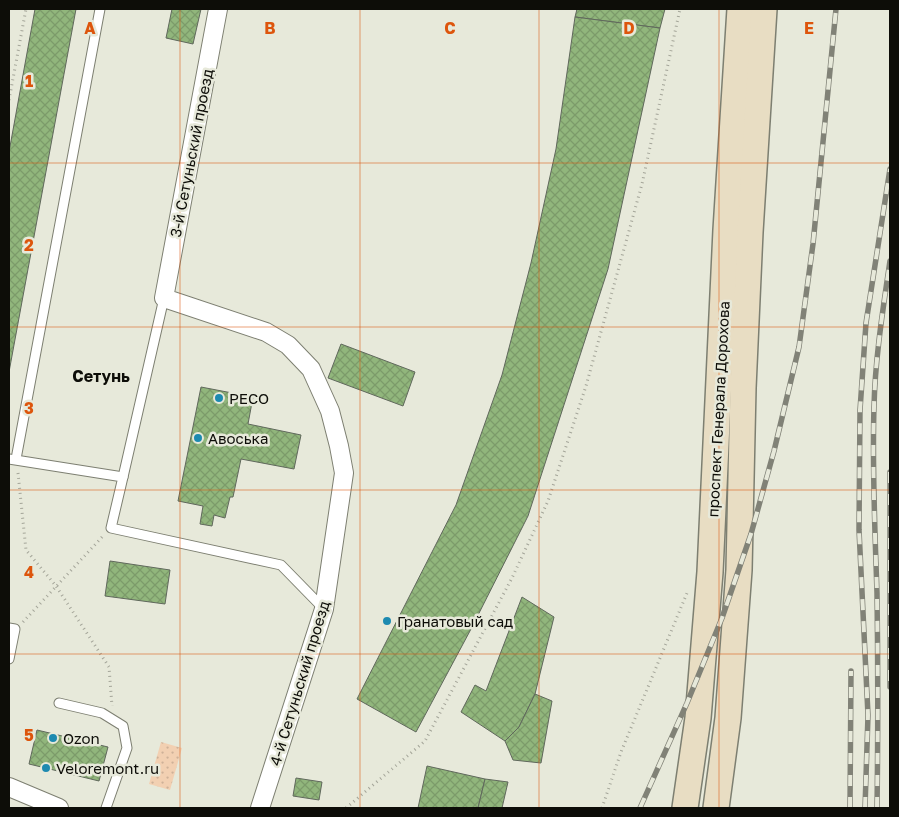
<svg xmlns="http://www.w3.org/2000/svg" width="899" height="817" font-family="'Golos Text',sans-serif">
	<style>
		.park { fill: url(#park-dots) }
		.building { fill: url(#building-cross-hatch); stroke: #60685c }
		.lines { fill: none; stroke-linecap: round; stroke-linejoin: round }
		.lane-casing { stroke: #7d7f71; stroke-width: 11 }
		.street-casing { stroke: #7d7f71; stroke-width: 20 }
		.secondary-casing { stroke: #7d7f71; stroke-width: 28 }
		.path { stroke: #a4a599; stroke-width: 3; stroke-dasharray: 1 4; stroke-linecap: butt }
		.lane { stroke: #fff; stroke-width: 9 }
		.street { stroke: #fff; stroke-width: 18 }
		.secondary { stroke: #e8ddc3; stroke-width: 25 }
		.rail-casing { stroke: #818277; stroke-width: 5.5 }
		.rail { stroke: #e7e9da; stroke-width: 4; stroke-dasharray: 11; stroke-linecap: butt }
		.grid { fill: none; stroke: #dd550c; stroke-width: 1; stroke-opacity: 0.55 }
		.poi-dot { fill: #1d8ab0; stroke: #e7e9da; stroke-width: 2 }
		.labels { text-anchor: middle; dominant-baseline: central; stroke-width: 5; stroke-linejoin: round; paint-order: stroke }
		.street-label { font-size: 15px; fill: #0d0d08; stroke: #e7e9da }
		.poi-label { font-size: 15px; fill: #0d0d08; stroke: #e7e9da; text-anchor: start }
		.neighbourhood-label { font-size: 16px; font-weight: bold; fill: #0d0d08; stroke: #e7e9da }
		.grid-label { font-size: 16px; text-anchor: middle; font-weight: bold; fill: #dd550c; stroke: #e7e9da; stroke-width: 5; stroke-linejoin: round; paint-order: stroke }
	</style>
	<defs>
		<pattern id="park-dots" width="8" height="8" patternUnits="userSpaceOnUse" patternTransform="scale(1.25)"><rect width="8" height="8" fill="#f2d0b2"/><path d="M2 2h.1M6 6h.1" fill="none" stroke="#ceb198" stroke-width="1.8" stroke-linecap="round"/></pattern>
		<pattern id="building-cross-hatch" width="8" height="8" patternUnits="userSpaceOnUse" patternTransform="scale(1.25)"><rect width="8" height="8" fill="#91b67c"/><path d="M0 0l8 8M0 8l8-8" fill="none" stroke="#7c9b6a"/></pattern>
	</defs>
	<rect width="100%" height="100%" fill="#e7e9da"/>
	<polygon class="park" points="161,742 182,748 170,790 149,784"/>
	<g class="building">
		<polygon points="35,9 76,9 9,372 9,152"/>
		<polygon points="172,9 201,9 193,44 166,38"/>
		<polygon points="577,9 665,9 660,28 575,17"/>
		<polygon points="575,17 660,28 608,269 528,516 471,629 416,732 357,699 456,505 502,375 531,263 556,149"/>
		<polygon points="341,344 415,372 403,406 328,378"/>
		<polygon points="201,387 253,397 248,424 301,435 294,469 241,459 233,497 230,497 225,518 214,515 212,526 200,524 203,506 178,501"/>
		<polygon points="110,561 170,570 165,604 105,596"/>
		<polygon points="522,597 554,617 535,694 519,727 505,741 461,712 475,685 486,691"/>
		<polygon points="535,694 552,701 541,763 513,760 505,741 519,727"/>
		<polygon points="37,730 108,747 99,781 29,764"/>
		<polygon points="427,766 485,779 478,808 418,808"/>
		<polygon points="296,778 322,782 319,800 293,796"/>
		<polygon points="485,779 508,782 502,808 478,808"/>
	</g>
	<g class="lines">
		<defs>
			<g id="lane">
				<polyline points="9,459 123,477 111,528 281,565 324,609"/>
				<polyline points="16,459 100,9"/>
				<polyline points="123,477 164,298"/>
				<polyline points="9,628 15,629 9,659"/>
				<polyline points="59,703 102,713 123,726 127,748 106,808"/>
			</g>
			<g id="street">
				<polyline points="218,9 164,298 266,332 288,345 311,369 330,411 339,446 344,473 324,609 260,808"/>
				<polyline points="9,787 59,808"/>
			</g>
			<g id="secondary">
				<polyline points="685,808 698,718 710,572 726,230 740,9"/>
				<polyline points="716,808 728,718 739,570 743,388 750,232 764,9"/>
			</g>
		</defs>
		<use href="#lane" class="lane-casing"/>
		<use href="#street" class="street-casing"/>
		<use href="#secondary" class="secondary-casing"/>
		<g class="path">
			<polyline points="9,100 26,9"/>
			<polyline points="18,473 26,550 56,586 109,667 112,706"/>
			<polyline points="23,622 104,535"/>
			<polyline points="346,808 425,741 512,578 548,501 586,386 642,184 680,9"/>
			<polyline points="602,808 621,752 687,593"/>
		</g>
		<use href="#lane" class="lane"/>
		<use href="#street" class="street"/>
		<use href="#secondary" class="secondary"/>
		<defs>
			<g id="rail">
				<polyline points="890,472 890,687"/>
				<polyline points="640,808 687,703 722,618 751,534 774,451 799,347 813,244 836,9"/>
				<polyline points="850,808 851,671"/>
				<polyline points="865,808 868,715 859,530 860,410 866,323 890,169"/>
				<path d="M877,808C878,736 878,664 877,593C875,531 872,469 874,407C875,359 883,309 890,261"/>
			</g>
		</defs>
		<use href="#rail" class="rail-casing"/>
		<use href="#rail" class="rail"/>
	</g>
	<path class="grid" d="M180,9V808M360,9V808M539,9V808M719,9V808M9,163H890M9,327H890M9,490H890M9,654H890"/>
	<g class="poi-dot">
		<circle cx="219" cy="398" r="5"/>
		<circle cx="198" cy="438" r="5"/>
		<circle cx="387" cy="621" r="5"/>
		<circle cx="53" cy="738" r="5"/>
		<circle cx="46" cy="768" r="5"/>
	</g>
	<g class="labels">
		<g class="street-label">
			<text transform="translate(191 153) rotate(-79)">3-й Сетуньский проезд</text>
			<text transform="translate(718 409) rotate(-87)">проспект Генерала Дорохова</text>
			<text transform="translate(299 683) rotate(-73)">4-й Сетуньский проезд</text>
		</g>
		<g class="poi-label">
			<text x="229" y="398">РЕСО</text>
			<text x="208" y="438">Авоська</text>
			<text x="397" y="621">Гранатовый сад</text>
			<text x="63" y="738">Ozon</text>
			<text x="56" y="768">Veloremont.ru</text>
		</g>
		<g class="neighbourhood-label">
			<text x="101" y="376">Сетунь</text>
		</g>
	</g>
	<g class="grid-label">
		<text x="90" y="34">A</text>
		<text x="270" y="34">B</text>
		<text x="450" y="34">C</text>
		<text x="629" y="34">D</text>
		<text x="809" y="34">E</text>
		<text x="29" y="87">1</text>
		<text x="29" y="251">2</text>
		<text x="29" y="414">3</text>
		<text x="29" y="578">4</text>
		<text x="29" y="741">5</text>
	</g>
	<rect width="899" height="817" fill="none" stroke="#0d0d08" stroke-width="20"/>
</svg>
